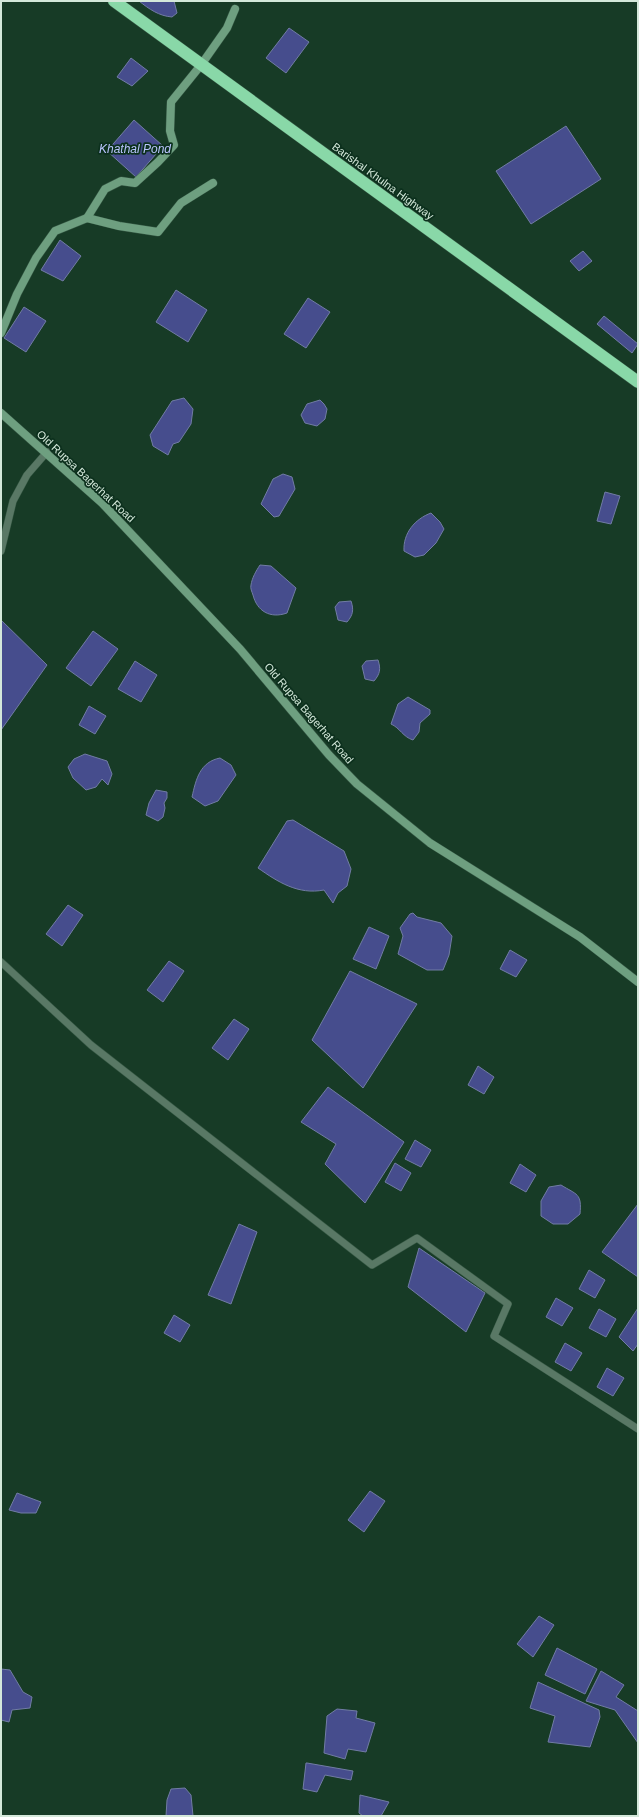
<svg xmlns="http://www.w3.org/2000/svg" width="639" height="1817" font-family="Arial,sans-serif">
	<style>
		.water { fill: #464d8d; stroke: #717ca4 }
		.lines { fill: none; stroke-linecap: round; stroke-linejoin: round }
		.street-casing { stroke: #355743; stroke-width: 8 }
		.secondary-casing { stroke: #355743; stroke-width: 9 }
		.highway-casing { stroke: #355743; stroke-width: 13 }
		.street { stroke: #597865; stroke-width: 7 }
		.secondary { stroke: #6e9f80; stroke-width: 8 }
		.highway { stroke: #89d8a8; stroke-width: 12 }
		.labels { text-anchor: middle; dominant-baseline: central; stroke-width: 3.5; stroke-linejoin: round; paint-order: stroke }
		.street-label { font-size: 11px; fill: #d4e8da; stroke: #0c301d }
		.water-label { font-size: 12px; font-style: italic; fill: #bac5fe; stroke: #0c301d }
	</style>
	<rect width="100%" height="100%" fill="#173b26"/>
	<g class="water">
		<path d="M139,1H174L177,13L172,17C159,16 149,9 139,1Z"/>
		<polygon points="289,28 309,42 286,73 266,58"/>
		<polygon points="131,58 148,71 132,86 117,77"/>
		<polygon points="134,120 163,146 136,177 107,151"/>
		<polygon points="566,126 601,179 531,224 496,171"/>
		<polygon points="60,240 81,256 63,281 41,270"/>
		<polygon points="583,251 592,261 579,271 570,261"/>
		<polygon points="176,290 207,310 188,342 156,322"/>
		<polygon points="308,298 330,312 306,348 284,334"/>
		<polygon points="24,307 46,321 26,352 4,338"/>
		<polygon points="604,316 638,344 632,353 597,324"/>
		<polygon points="184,398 193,409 191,424 179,442 173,444 168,455 153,446 150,435 172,401"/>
		<polygon points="320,400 324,404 327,409 325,419 317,426 305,423 301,415 307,404"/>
		<polygon points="283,474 292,477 295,489 279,516 274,517 261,504 273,479"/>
		<polygon points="605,492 620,496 611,524 597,521"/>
		<path d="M431,513L440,522L444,529L436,543L424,555L415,557L404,551C403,533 415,519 431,513Z"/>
		<path d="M260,565L271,566L296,588L287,613C270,619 257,611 253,595C252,592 250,588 251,585C252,578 256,571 260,565Z"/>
		<path d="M351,601C354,610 353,615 347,622L338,620L335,607L339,602Z"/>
		<polygon points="1,620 47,665 1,730"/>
		<polygon points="93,631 118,649 91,686 66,668"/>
		<path d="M378,660C381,669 380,674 374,681L365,679L362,666L366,661Z"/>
		<polygon points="135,661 157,675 141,702 118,689"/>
		<path d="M408,697L430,710V714L420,723L419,732L413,740C403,737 400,728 391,724L398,704Z"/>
		<polygon points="89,706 106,716 95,734 79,725"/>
		<polygon points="85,754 107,761 112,774 108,785 102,779 96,787 86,790 73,778 68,767 74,759"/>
		<path d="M220,758L231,765L236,775L218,801L205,806L192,797C196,779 200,762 220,758Z"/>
		<polygon points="156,790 167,792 167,798 164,803 165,808 163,817 158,821 146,815 149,803"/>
		<path d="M293,820L344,851L351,869L347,886L338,893L333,903L324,890C298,895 278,882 258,868L287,821Z"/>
		<polygon points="68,905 83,915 62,946 46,934"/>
		<polygon points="413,913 417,917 441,923 452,936 449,955 443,970 427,970 398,954 403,936 400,928 410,914"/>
		<polygon points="369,927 389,936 376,969 353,959"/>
		<polygon points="510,950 527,960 516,977 500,969"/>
		<polygon points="169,961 184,971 163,1002 147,990"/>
		<polygon points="350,971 417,1004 363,1088 312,1040"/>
		<polygon points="234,1019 249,1029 228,1060 212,1048"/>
		<polygon points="478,1066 494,1077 484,1094 468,1085"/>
		<polygon points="328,1087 404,1142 365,1203 325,1164 336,1144 301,1122"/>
		<polygon points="415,1140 431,1150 421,1167 405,1159"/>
		<polygon points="395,1163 411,1173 401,1191 385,1182"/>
		<polygon points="520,1164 536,1175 526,1192 510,1183"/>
		<path d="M561,1185C577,1195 582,1193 580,1214L568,1224H553L541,1216V1201L549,1187Z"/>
		<polygon points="638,1204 638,1277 602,1252"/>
		<polygon points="239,1224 257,1232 231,1304 208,1295"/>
		<polygon points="419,1248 485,1293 466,1332 408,1287"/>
		<polygon points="589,1270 605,1280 595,1298 579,1289"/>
		<polygon points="556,1298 573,1308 562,1326 546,1317"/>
		<polygon points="638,1308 638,1344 633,1351 619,1337"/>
		<polygon points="599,1309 616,1319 606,1337 589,1328"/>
		<polygon points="174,1315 190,1325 180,1342 164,1333"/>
		<polygon points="565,1343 582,1353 571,1371 555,1362"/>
		<polygon points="607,1368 624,1378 613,1396 597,1387"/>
		<polygon points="370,1491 385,1501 364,1532 348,1520"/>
		<polygon points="17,1493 41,1502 36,1513 21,1513 9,1510"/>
		<polygon points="539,1616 554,1625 533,1657 517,1644"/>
		<polygon points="557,1648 597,1669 585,1694 545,1675"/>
		<polygon points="1,1669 10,1670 23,1692 32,1697 30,1708 12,1710 9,1722 1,1720"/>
		<polygon points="601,1671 624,1685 616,1697 638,1711 638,1743 615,1710 586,1701"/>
		<polygon points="538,1682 599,1710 600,1717 590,1747 548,1742 555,1716 530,1708"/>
		<polygon points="337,1709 357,1711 356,1718 375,1723 366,1752 348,1749 345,1759 324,1753 327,1716"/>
		<polygon points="306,1763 307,1763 353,1771 351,1780 325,1775 317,1792 303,1789"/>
		<polygon points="185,1788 191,1795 193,1816 166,1816 167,1800 171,1789"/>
		<polygon points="360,1795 389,1802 381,1816 363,1816 359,1813"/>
	</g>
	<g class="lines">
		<defs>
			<g id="street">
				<polyline points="1,551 13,501 27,475 47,452"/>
				<polyline points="1,962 91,1045 372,1265 417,1238 508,1304 494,1336 638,1429"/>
			</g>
			<g id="secondary">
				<polyline points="87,218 119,226 158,232 181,203 213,183"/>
				<polyline points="1,333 17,294 36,258 55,231 87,218 105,189 121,181 135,183 158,162 174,145 170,131 171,102 201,65 227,28 235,9"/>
				<polyline points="1,413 102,503 240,649 329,755 357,784 430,843 580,937 638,982"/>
			</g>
			<polyline id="highway" points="114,1 638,382"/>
		</defs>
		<use href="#street" class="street-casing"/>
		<use href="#secondary" class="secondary-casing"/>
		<use href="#highway" class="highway-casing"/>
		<use href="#street" class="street"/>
		<use href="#secondary" class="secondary"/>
		<use href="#highway" class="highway"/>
	</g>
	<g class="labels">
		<g class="street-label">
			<text transform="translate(383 181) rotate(36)">Barishal Khulna Highway</text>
			<text transform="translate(86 476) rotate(43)">Old Rupsa Bagerhat Road</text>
			<text transform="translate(309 713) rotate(49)">Old Rupsa Bagerhat Road</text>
		</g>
		<g class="water-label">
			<text x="135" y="149">Khathal Pond</text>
		</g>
	</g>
	<rect width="639" height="1817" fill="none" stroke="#d4e8da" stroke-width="4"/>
</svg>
